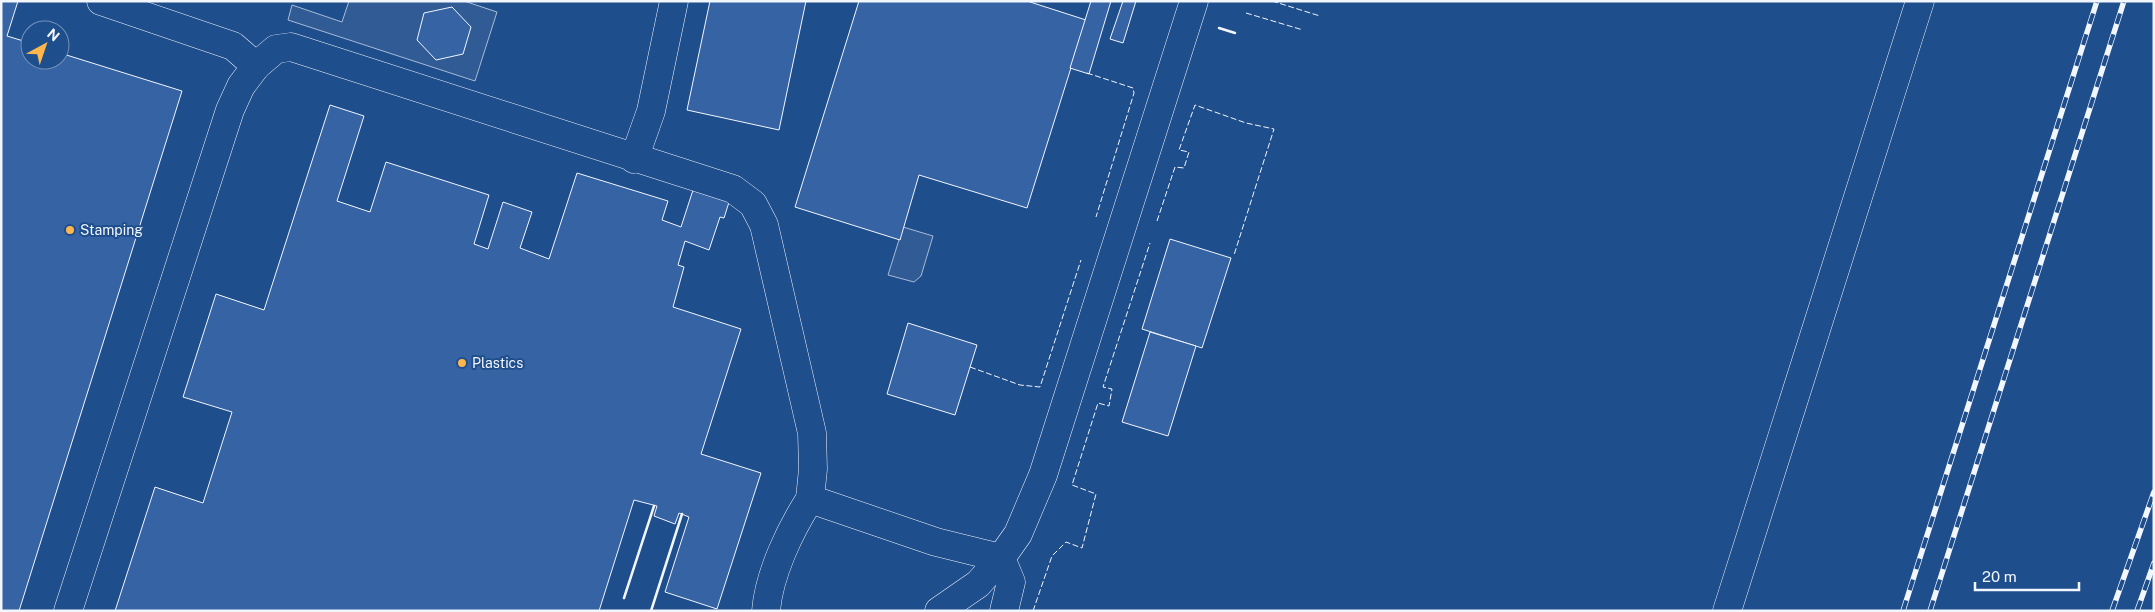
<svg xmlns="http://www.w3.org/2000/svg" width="2155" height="612" font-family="'Public Sans',sans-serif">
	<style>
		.built { fill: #305b95; stroke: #a8bbd7 }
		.building { fill: #3563a3; stroke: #f2f6ff }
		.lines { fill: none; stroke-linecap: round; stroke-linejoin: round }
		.minor-casing { stroke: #f2f6ff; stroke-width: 29 }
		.minor { stroke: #1f4e8c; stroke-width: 28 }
		.rail-casing { stroke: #f2f6ff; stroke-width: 5.5 }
		.rail { stroke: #1f4e8c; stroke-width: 4; stroke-dasharray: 11; stroke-linecap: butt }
		.fence { stroke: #f2f6ff; stroke-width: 1; stroke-dasharray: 6 2.5; stroke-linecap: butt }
		.wall { stroke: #f2f6ff; stroke-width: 2.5 }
		.poi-dot { fill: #ffb74d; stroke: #1f4e8c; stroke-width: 2 }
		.labels { text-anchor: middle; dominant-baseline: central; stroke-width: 4; stroke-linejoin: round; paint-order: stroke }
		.poi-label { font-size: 14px; fill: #f2f6ff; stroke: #1f4e8c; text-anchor: start }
	</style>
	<rect width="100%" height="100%" fill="#1f4e8c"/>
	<g class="built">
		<polygon points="349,1 464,1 497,12 475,81 288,20 292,5 342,22"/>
		<polygon points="903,227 933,236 921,276 914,282 888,275"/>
	</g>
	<g class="building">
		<polygon points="1,1 18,1 7,36 30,43 30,60 60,60 60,53 182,91 19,611 1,611"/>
		<polygon points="710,1 806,1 779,130 687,110"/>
		<polygon points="859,1 1027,1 1086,20 1027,208 919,175 900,240 795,207"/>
		<polygon points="1091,1 1111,1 1089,74 1070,68"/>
		<polygon points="1123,1 1136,1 1123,43 1110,39"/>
		<polygon points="452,7 471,27 463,54 436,60 417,40 424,13"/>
		<polygon points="330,105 364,116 337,201 370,212 386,162 489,195 474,244 488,249 503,202 532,212 520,248 549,259 577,173 668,201 662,220 681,227 693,190 730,199 724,218 720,217 709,250 685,241 678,265 684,267 673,307 741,329 701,454 761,473 717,609 665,592 689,517 679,513 675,524 654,516 657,506 634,500 599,611 115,611 155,487 203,503 232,412 183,397 216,294 264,310"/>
		<polygon points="1170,239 1231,258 1202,348 1142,329"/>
		<polygon points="908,323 977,345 955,415 887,394"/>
		<polygon points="1150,332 1196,346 1168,436 1122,422"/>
	</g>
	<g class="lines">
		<defs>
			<g id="minor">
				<polyline points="101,1 233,46 256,66 276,49 291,47 733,189 753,204 764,225 812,433 813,469 810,499 936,542 1001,558 978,584 939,611"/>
				<polyline points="634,159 651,111 674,1"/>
				<polyline points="68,611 230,110 241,86 256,66"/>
				<path d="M766,611C769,574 790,530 810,499"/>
				<polyline points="1004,611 1011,582 1001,558 1018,534 1043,475 1194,1"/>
				<polyline points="1727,611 1920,1"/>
			</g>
		</defs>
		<use href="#minor" class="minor-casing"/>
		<use href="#minor" class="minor"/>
		<defs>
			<g id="rail">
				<polyline points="1903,611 2097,1"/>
				<polyline points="1930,611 2124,1"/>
				<polyline points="2112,611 2154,492"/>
				<polyline points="2137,611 2154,563"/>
			</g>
		</defs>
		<use href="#rail" class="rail-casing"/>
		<use href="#rail" class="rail"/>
		<g class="fence">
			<polyline points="1272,1 1320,16"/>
			<polyline points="1246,13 1303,30"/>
			<polyline points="1087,73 1133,88 1134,93 1096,217"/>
			<polyline points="1157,221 1175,167 1184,168 1189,152 1179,150 1195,105 1246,123 1274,129 1234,255"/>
			<polyline points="970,367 1020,385 1040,387 1081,260"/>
			<polyline points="1033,611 1052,556 1066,542 1082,548 1096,494 1072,485 1098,403 1109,406 1112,389 1103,387 1150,243"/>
		</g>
		<g class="wall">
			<polyline points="1219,28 1235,33"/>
			<polyline points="624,598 654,506"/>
			<polyline points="651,611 682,514"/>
		</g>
	</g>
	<g class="poi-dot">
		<circle cx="70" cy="230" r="5"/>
		<circle cx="462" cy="363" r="5"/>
	</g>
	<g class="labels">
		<g class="poi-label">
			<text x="80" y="230">Stamping</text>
			<text x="472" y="363">Plastics</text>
		</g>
	</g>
	<rect width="2155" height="612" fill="none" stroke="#f2f6ff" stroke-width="5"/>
	<g transform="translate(45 45) rotate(40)"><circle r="24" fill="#1f4e8c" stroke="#7391ba"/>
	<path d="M0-4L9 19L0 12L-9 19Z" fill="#ffb74d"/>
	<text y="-8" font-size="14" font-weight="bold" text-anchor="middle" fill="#f2f6ff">N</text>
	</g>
	<path d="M1975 582v8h104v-8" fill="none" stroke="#f2f6ff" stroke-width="2.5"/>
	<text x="1982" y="582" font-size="15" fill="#f2f6ff" stroke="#1f4e8c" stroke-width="4" paint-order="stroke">20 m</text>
</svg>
